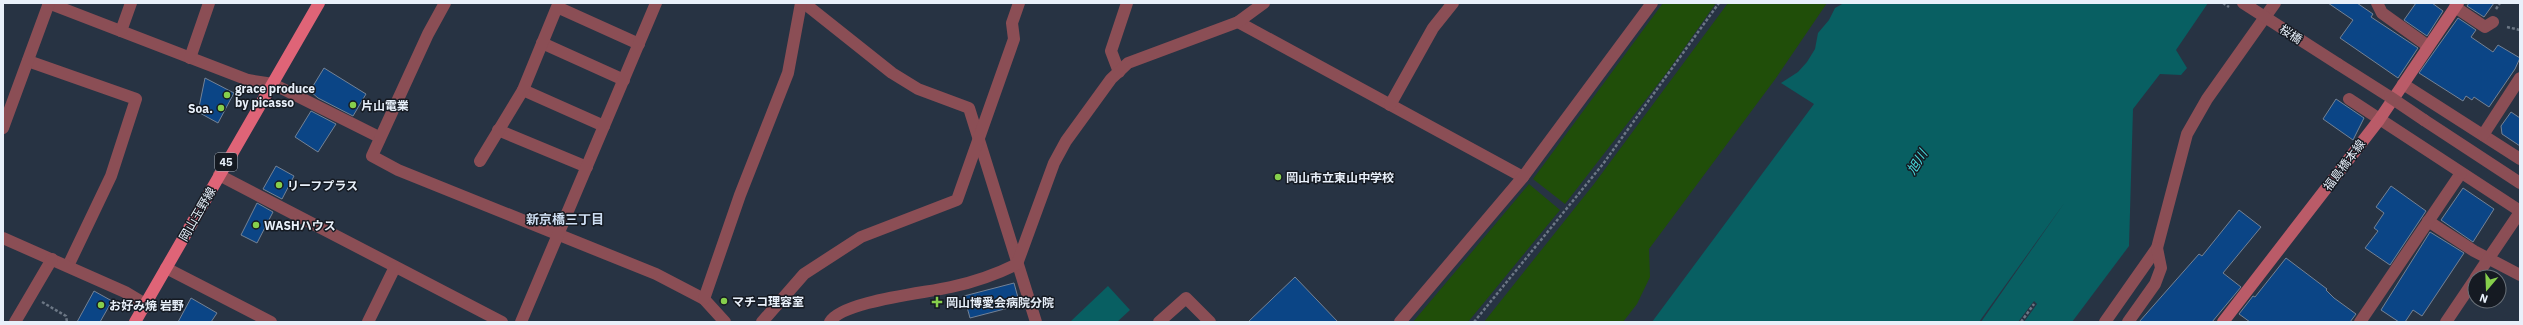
<svg xmlns="http://www.w3.org/2000/svg" width="2523" height="325" font-family="'IBM Plex Sans','Noto Sans JP',sans-serif">
	<style>
		.green { fill: #204e09 }
		.water { fill: #085f62 }
		.building { fill: #0b4586; stroke: #748295 }
		.lines { fill: none; stroke-linecap: round; stroke-linejoin: round }
		.path { stroke: #6c7785; stroke-width: 2.5; stroke-dasharray: 3 2; stroke-linecap: butt }
		.minor { stroke: #8b4e55; stroke-width: 12 }
		.tertiary { stroke: #8b4e55; stroke-width: 12 }
		.secondary { stroke: #ba5b68; stroke-width: 12 }
		.primary { stroke: #df6477; stroke-width: 12 }
		.path-bridge { stroke: #6c7785; stroke-width: 2.5; stroke-dasharray: 3 2; stroke-linecap: butt }
		.tertiary-bridge { stroke: #8b4e55; stroke-width: 12 }
		.poi-dot { fill: #86cf4c; stroke: #151a22; stroke-width: 1.5 }
		.labels { text-anchor: middle; dominant-baseline: central; stroke-width: 3; stroke-linejoin: round; paint-order: stroke }
		.shield { fill: #151a22; stroke: #a9b0b9; stroke-width: 1 }
		.shield-label { font-size: 11px; font-weight: bold; fill: #e8f0fa }
		.street-label { font-size: 12px; fill: #e8f0fa; stroke: #151a22 }
		.poi-label { font-size: 12px; font-weight: bold; fill: #e8f0fa; stroke: #151a22; text-anchor: start }
		.water-label { font-size: 13px; font-style: italic; fill: #47dade; stroke: #151a22 }
		.neighbourhood-label { font-size: 13px; font-weight: bold; fill: #cfdff3; stroke: #151a22 }
	</style>
	<rect width="100%" height="100%" fill="#273343"/>
	<g class="green">
		<polygon points="1663,3 1716,3 1668,71 1565,204 1533,179"/>
		<polygon points="1728,3 1827,3 1776,78 1649,249 1650,277 1637,304 1623,322 1484,322 1594,184"/>
		<polygon points="1529,184 1560,210 1468,322 1413,322"/>
	</g>
	<g class="water">
		<polygon points="1844,3 2208,3 2176,50 2187,68 2181,75 2160,74 2133,109 2129,246 2072,322 2024,322 2037,304 2034,301 2018,322 1981,322 2065,202 1979,322 1652,322 1814,104 1781,83 1798,72 1807,62 1815,49 1818,33 1829,20 1835,8"/>
		<polygon points="1108,286 1130,310 1117,322 1070,322"/>
	</g>
	<g class="building">
		<polygon points="2328,3 2357,3 2373,14 2371,17 2418,48 2398,78 2340,38 2353,20"/>
		<polygon points="2416,3 2432,3 2443,11 2427,36 2404,20"/>
		<polygon points="2469,3 2494,3 2484,17 2467,6"/>
		<polygon points="2458,18 2476,30 2471,37 2493,52 2498,45 2520,58 2515,69 2489,107 2474,97 2472,100 2466,96 2463,101 2419,73"/>
		<polygon points="324,68 366,94 353,116 318,98 310,91"/>
		<polygon points="205,78 234,93 218,123 198,112"/>
		<polygon points="2336,99 2364,118 2353,140 2323,119"/>
		<polygon points="311,111 336,124 318,152 295,137"/>
		<polygon points="2511,112 2520,118 2520,146 2502,134 2501,126"/>
		<polygon points="276,166 294,176 282,199 263,189"/>
		<polygon points="2391,186 2426,211 2390,265 2365,248 2378,231 2374,228 2384,213 2376,207"/>
		<polygon points="2463,188 2494,209 2473,242 2441,220"/>
		<polygon points="257,203 273,212 257,243 241,235"/>
		<polygon points="2239,210 2261,227 2223,273 2241,287 2212,322 2139,322 2199,254 2202,256"/>
		<polygon points="2430,232 2464,253 2422,316 2413,310 2405,322 2399,322 2381,310"/>
		<polygon points="2286,258 2327,289 2326,290 2334,298 2356,314 2350,322 2250,322 2239,314 2253,296 2255,297"/>
		<polygon points="1295,277 1338,322 1248,322"/>
		<polygon points="1014,283 1020,305 970,318 964,296"/>
		<polygon points="94,291 112,301 100,322 77,322"/>
		<polygon points="191,298 217,313 211,322 178,322"/>
	</g>
	<g class="lines">
		<g class="path">
			<polyline points="2496,9 2500,3"/>
			<polyline points="2507,27 2520,30"/>
			<polyline points="42,302 66,316 67,322"/>
			<polyline points="1474,322 1603,164 1719,3"/>
			<polyline points="2021,322 2034,304"/>
		</g>
		<g class="minor">
			<polyline points="48,3 248,80 273,84 379,137"/>
			<polyline points="445,3 428,34 372,156 398,170 656,274 704,299 725,322"/>
			<polyline points="804,3 892,73 918,89 969,108 1036,322"/>
			<polyline points="2377,3 2382,13 2428,46"/>
			<polyline points="2455,7 2485,27 2493,22"/>
			<polyline points="1238,22 1523,177"/>
			<polyline points="121,31 131,3"/>
			<polyline points="542,43 624,80"/>
			<polyline points="190,58 209,3"/>
			<polyline points="28,61 136,99 111,176 68,266"/>
			<polyline points="1119,72 1111,51 1127,3"/>
			<polyline points="2403,84 2520,159"/>
			<polyline points="523,90 604,126"/>
			<polyline points="2349,99 2520,211"/>
			<polyline points="1390,105 1433,28 1453,3"/>
			<polyline points="3,128 49,3"/>
			<polyline points="498,130 587,167"/>
			<polyline points="2483,135 2520,78"/>
			<polyline points="480,161 523,90 557,7 639,44"/>
			<polyline points="219,175 502,322"/>
			<polyline points="2428,221 2474,251 2520,275"/>
			<polyline points="3,238 125,292 145,304"/>
			<polyline points="166,268 271,322"/>
			<polyline points="704,299 740,195 788,73 801,3"/>
			<polyline points="15,322 52,259"/>
			<polyline points="368,322 395,267"/>
			<polyline points="521,322 656,3"/>
			<polyline points="762,322 804,274 861,237 957,200 1014,39 1012,23 1019,3"/>
			<path d="M830,322C842,301 926,293 951,287C974,282 995,275 1017,264L1054,163L1066,141L1111,79L1128,63L1238,22L1264,3"/>
			<polyline points="1159,322 1186,298 1210,322"/>
			<polyline points="1400,322 1523,177 1652,3"/>
			<polyline points="2105,322 2157,248 2187,134 2207,99 2275,3"/>
			<polyline points="2128,322 2155,284 2161,268 2157,248"/>
			<polyline points="2360,322 2461,173"/>
		</g>
		<g class="tertiary">
			<polyline points="2338,64 2390,97"/>
			<polyline points="2424,120 2520,183"/>
			<polyline points="2476,277 2520,212"/>
			<polyline points="2446,322 2475,279"/>
		</g>
		<polyline class="secondary" points="2223,322 2379,120 2458,3"/>
		<polyline class="primary" points="135,322 319,3"/>
		<polyline class="path-bridge" points="2223,3 2229,7"/>
		<g class="tertiary-bridge">
			<polyline points="2243,3 2338,64"/>
			<polyline points="2390,97 2424,120"/>
		</g>
	</g>
	<g class="poi-dot">
		<circle cx="227" cy="95" r="4"/>
		<circle cx="353" cy="105" r="4"/>
		<circle cx="221" cy="108" r="4"/>
		<circle cx="1278" cy="177" r="4"/>
		<circle cx="279" cy="185" r="4"/>
		<circle cx="256" cy="225" r="4"/>
		<circle cx="724" cy="301" r="4"/>
		<path d="M935 296h4v4h4v4h-4v4h-4v-4h-4v-4h4z"/>
		<circle cx="101" cy="305" r="4"/>
	</g>
	<g class="labels">
		<rect class="shield" x="215" y="153" width="22" height="18" rx="3"/>
		<g class="shield-label">
			<text x="226" y="162">45</text>
		</g>
		<g class="street-label">
			<text transform="translate(2291 34) rotate(33)">桜橋</text>
			<text transform="translate(2344 165) rotate(-53)">福島橋本線</text>
			<text transform="translate(197 214) rotate(-60)">岡山玉野線</text>
		</g>
		<g class="poi-label">
			<text x="235" y="88">grace produce<tspan x="235" dy="14">by picasso</tspan></text>
			<text x="361" y="105">片山電業</text>
			<text x="213" y="108" text-anchor="end">Soa.</text>
			<text x="1286" y="177">岡山市立東山中学校</text>
			<text x="287" y="185">リーフプラス</text>
			<text x="264" y="225">WASHハウス</text>
			<text x="732" y="301">マチコ理容室</text>
			<text x="946" y="302">岡山博愛会病院分院</text>
			<text x="109" y="305">お好み焼 岩野</text>
		</g>
		<g class="water-label">
			<text transform="translate(1917 162) rotate(-58)">旭川</text>
		</g>
		<g class="neighbourhood-label">
			<text x="565" y="219">新京橋三丁目</text>
		</g>
	</g>
	<rect width="2523" height="325" fill="none" stroke="#e8f0fa" stroke-width="8"/>
	<g transform="translate(2487 289) rotate(199)"><circle r="19" fill="#151a22" stroke="#697078"/>
	<path d="M0-3L7 15L0 10L-7 15Z" fill="#86cf4c"/>
	<text y="-6" font-size="11" font-weight="bold" text-anchor="middle" fill="#e8f0fa">N</text>
	</g>
</svg>
